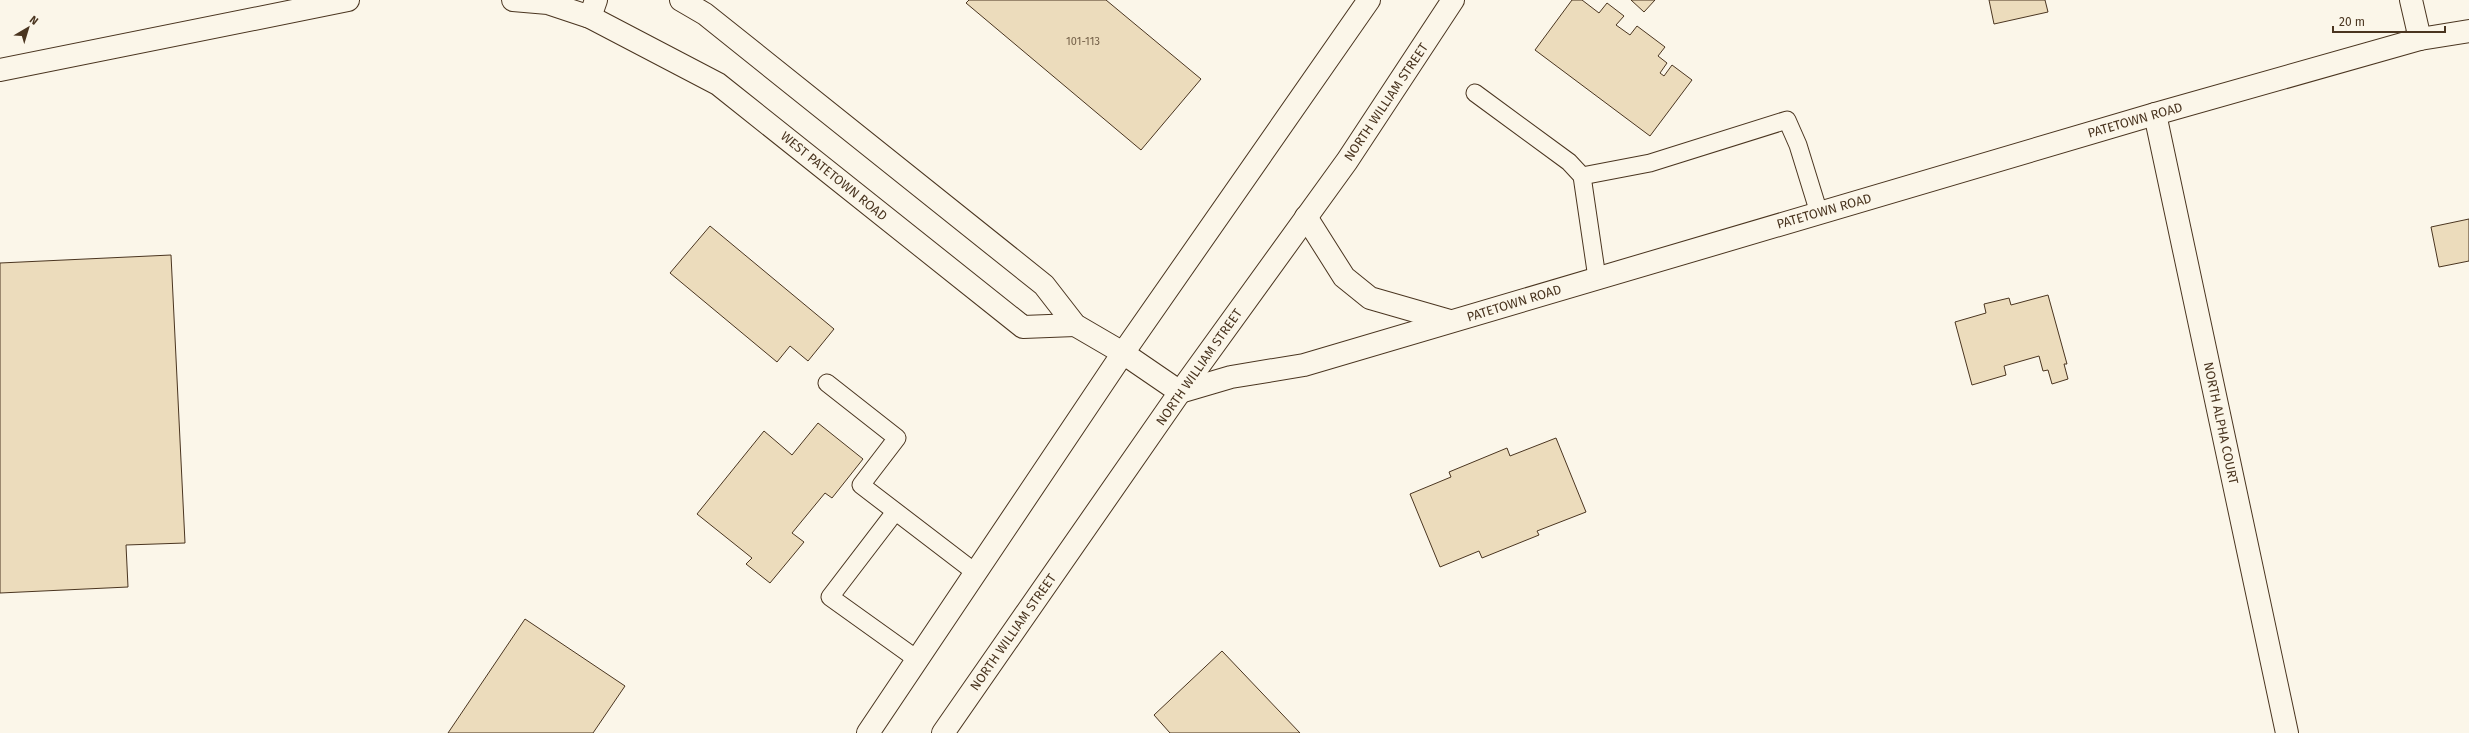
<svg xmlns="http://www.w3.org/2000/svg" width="2469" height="733" font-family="'Fira Sans',sans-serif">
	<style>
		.building { fill: #ecdcbc; stroke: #4a3520 }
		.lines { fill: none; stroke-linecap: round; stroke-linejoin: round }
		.service-casing { stroke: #4a3520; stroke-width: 19 }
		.minor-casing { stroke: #4a3520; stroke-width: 24 }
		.tertiary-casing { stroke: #4a3520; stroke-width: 24 }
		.secondary-casing { stroke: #4a3520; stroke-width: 24 }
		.primary-casing { stroke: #4a3520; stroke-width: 24 }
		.service { stroke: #fbf6e9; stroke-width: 17 }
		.minor { stroke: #fbf6e9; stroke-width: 22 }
		.tertiary { stroke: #fbf6e9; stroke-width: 22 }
		.secondary { stroke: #fbf6e9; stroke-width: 22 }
		.primary { stroke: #fbf6e9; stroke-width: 22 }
		.labels { text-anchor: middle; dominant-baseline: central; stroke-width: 3; stroke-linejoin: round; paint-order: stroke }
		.number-label { font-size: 11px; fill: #725f47 }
		.street-label { font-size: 13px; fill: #4a3520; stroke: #fbf6e9 }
	</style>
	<rect width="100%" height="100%" fill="#fbf6e9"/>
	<g class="building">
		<polygon points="969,0 1106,0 1201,79 1141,150 966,3"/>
		<polygon points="1572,0 1582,0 1599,13 1607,3 1624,16 1616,25 1630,35 1637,26 1665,47 1658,56 1667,63 1660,73 1664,76 1672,65 1692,80 1650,136 1535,50"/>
		<polygon points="1631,0 1655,0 1644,12"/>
		<polygon points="1989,0 2045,0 2048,12 1994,24"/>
		<polygon points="2469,219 2469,261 2439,267 2431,227"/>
		<polygon points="710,226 834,329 808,361 790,346 777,362 670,273"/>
		<polygon points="171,255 185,543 126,545 128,587 0,593 0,263"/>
		<polygon points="2048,295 2067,364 2064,364 2068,379 2052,384 2048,370 2043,371 2039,356 2004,366 2006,375 1972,385 1955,322 1986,313 1984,304 2009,298 2011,305"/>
		<polygon points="818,423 863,459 832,498 825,493 792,533 804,542 770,583 746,564 752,558 697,514 764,431 792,455"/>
		<polygon points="1556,438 1586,512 1537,531 1539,535 1482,558 1479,551 1440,567 1410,494 1451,477 1449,472 1507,448 1510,456"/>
		<polygon points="525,619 625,686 593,733 448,733"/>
		<polygon points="1222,651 1300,733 1170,733 1154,715"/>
	</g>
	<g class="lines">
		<defs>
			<g id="service">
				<polyline points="1475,93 1569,162 1582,176 1597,278"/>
				<polyline points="1582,176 1650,163 1787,120 1798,145 1819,213"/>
				<polyline points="827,383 897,438 861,485 976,573"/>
				<polyline points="895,512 830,597 918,660"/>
			</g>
			<g id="minor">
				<polyline points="2411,0 2420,39"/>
				<polyline points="2155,114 2287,733"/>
			</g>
			<polyline id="tertiary" points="590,17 596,0"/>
			<polyline id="secondary" points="1180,392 1231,377 1304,365 2155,114 2420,39 2469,31"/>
			<g id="primary">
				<polyline points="513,0 548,3 590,17 718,84 1023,327 1075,325"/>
				<polyline points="681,0 705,14 1044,285 1075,325 1123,353 1180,392"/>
				<polyline points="0,70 348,0"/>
				<polyline points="1306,217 1344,277 1370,298 1450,321"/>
				<polyline points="868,733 1123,353 1369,0"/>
				<polyline points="943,733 1180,392 1347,161 1453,0"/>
			</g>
		</defs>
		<use href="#service" class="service-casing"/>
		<use href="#minor" class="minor-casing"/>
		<use href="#tertiary" class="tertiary-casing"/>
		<use href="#secondary" class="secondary-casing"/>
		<use href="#primary" class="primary-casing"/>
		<use href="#service" class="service"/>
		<use href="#minor" class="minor"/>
		<use href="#tertiary" class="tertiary"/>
		<use href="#secondary" class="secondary"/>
		<use href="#primary" class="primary"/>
	</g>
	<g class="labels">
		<g class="number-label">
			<text x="1083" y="41">101-113</text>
		</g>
		<g class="street-label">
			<text transform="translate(1386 102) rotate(-56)">NORTH WILLIAM STREET</text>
			<text transform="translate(2135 120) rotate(-16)">PATETOWN ROAD</text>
			<text transform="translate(834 176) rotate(39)">WEST PATETOWN ROAD</text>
			<text transform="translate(1824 211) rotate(-16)">PATETOWN ROAD</text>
			<text transform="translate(1514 303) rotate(-17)">PATETOWN ROAD</text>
			<text transform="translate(1199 367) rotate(-55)">NORTH WILLIAM STREET</text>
			<text transform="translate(2221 423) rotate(78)">NORTH ALPHA COURT</text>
			<text transform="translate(1013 632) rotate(-55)">NORTH WILLIAM STREET</text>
		</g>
	</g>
	<g transform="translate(28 28) rotate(38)" stroke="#fbf6e9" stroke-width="3" paint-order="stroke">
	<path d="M0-3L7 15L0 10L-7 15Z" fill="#4a3520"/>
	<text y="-6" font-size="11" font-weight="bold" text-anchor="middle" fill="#4a3520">N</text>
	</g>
	<path d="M2333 26v6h112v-6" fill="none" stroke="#4a3520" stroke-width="2"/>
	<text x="2339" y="26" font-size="12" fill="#4a3520" stroke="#fbf6e9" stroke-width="3" paint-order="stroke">20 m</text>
</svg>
